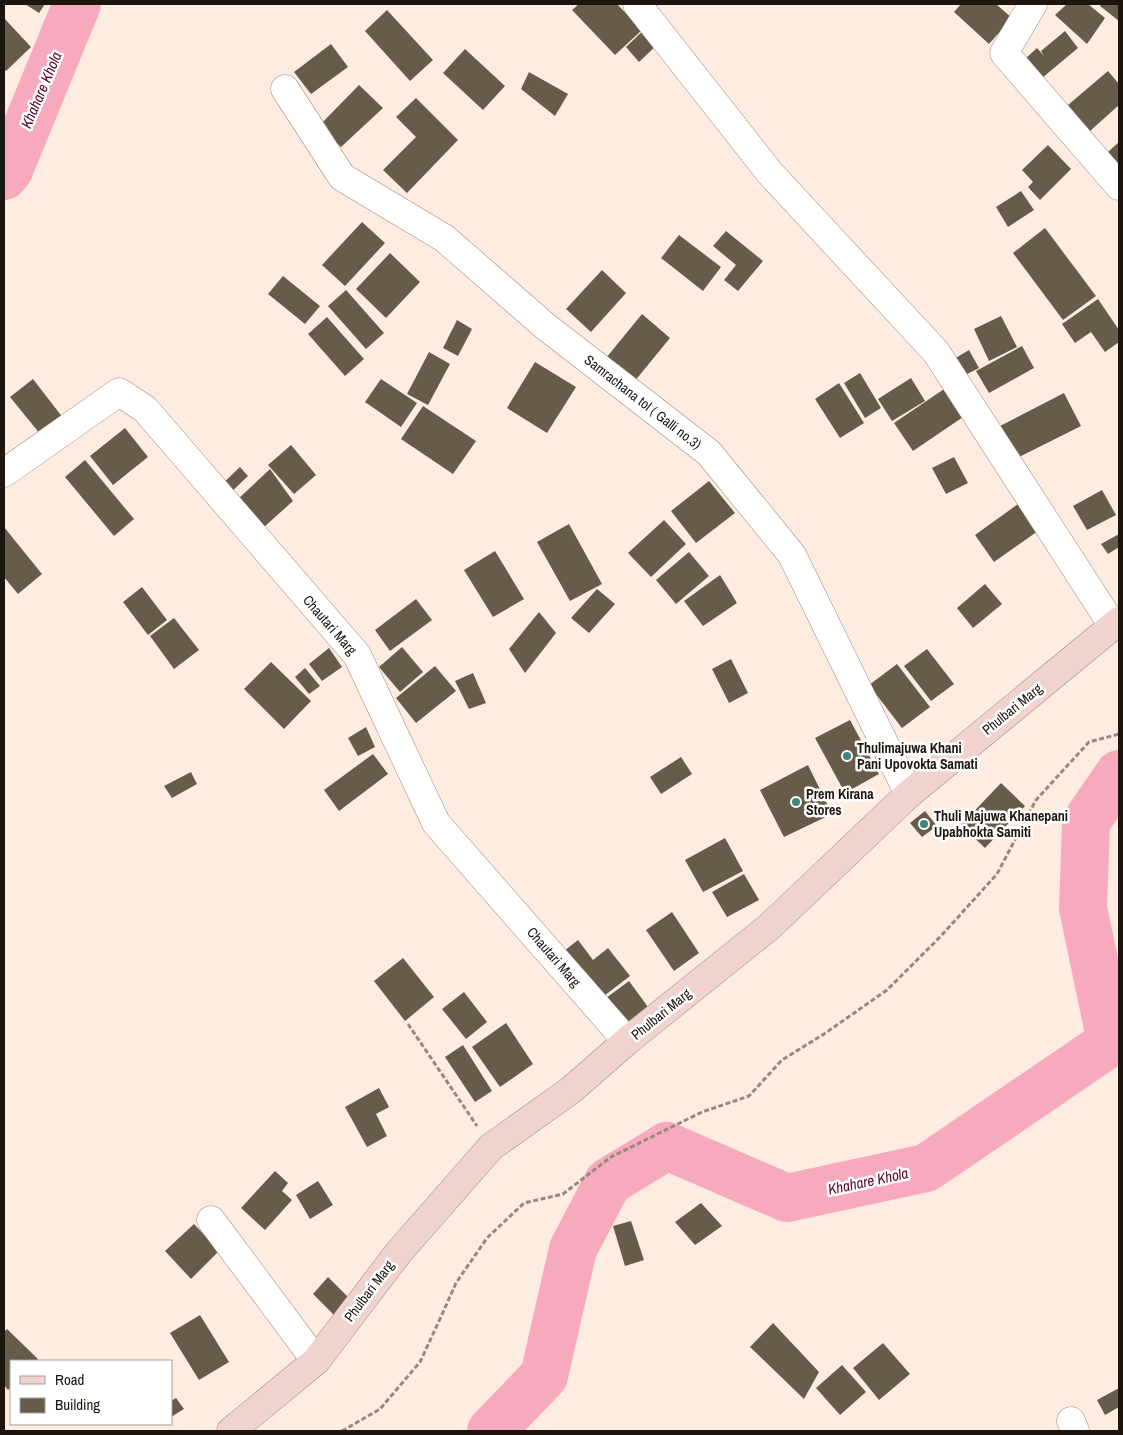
<svg xmlns="http://www.w3.org/2000/svg" width="1123" height="1435" font-family="'Archivo Narrow',sans-serif">
	<style>
		.lines { fill: none; stroke-linecap: round; stroke-linejoin: round }
		.river { stroke: #f7aabe; stroke-width: 48 }
		.building { fill: #675c49 }
		.street-casing { stroke: #9d897c; stroke-width: 29 }
		.secondary-casing { stroke: #9d897c; stroke-width: 29 }
		.path { stroke: #968980; stroke-width: 3; stroke-dasharray: 5 2.5; stroke-linecap: butt }
		.street { stroke: #fff; stroke-width: 28 }
		.secondary { stroke: #f0d2cf; stroke-width: 28 }
		.poi-dot { fill: #40857c; stroke: #fff; stroke-width: 2 }
		.labels { text-anchor: middle; dominant-baseline: central; stroke-width: 5; stroke-linejoin: round; paint-order: stroke }
		.street-label { font-size: 14px; fill: #1d1510; stroke: #fff }
		.poi-label { font-size: 14px; font-weight: bold; fill: #1d1510; stroke: #fff; text-anchor: start }
		.water-label { font-size: 15px; font-style: italic; fill: #5c082c; stroke: #fff }
	</style>
	<rect width="100%" height="100%" fill="#ffece1"/>
	<g class="lines">
		<g class="river">
			<polyline points="4,176 9,170 77,4"/>
			<polyline points="491,1431 544,1376 573,1249 608,1182 667,1146 787,1198 926,1168 1111,1042 1083,908 1086,822 1119,774"/>
		</g>
	</g>
	<g class="building">
		<polygon points="25,4 45,4 39,13"/>
		<polygon points="579,4 617,4 642,30 615,55 572,10"/>
		<polygon points="961,4 996,4 1012,18 989,44 954,12"/>
		<polygon points="1067,4 1088,4 1105,18 1087,44 1055,15"/>
		<polygon points="1102,4 1119,4 1119,21 1100,6"/>
		<polygon points="387,10 433,60 410,81 365,31"/>
		<polygon points="4,18 31,47 6,71 4,69"/>
		<polygon points="648,26 662,40 639,62 626,47"/>
		<polygon points="1065,31 1078,48 1042,78 1025,59 1037,48 1044,56 1041,51"/>
		<polygon points="331,44 348,67 311,94 294,72"/>
		<polygon points="465,49 505,86 483,110 443,73"/>
		<polygon points="1108,71 1119,84 1119,105 1090,131 1068,105"/>
		<polygon points="529,72 568,94 555,116 521,89"/>
		<polygon points="359,85 383,108 341,147 319,126"/>
		<polygon points="416,98 458,140 407,193 383,170 416,137 396,117"/>
		<polygon points="1119,142 1119,166 1108,152"/>
		<polygon points="1048,145 1071,169 1040,200 1028,187 1033,182 1022,170"/>
		<polygon points="1021,191 1034,210 1008,227 996,207"/>
		<polygon points="362,222 385,243 345,286 322,265"/>
		<polygon points="1045,228 1096,296 1063,320 1013,253"/>
		<polygon points="726,231 763,261 738,291 724,280 736,265 713,246"/>
		<polygon points="679,235 721,267 703,291 661,258"/>
		<polygon points="390,253 420,282 386,318 356,289"/>
		<polygon points="602,270 626,293 591,332 566,309"/>
		<polygon points="283,276 320,306 305,324 268,294"/>
		<polygon points="346,290 384,333 366,349 328,306"/>
		<polygon points="1098,299 1119,330 1119,342 1105,352 1091,332 1075,343 1062,324"/>
		<polygon points="642,314 670,338 634,382 606,358"/>
		<polygon points="1001,316 1017,347 989,361 974,329"/>
		<polygon points="327,317 364,359 345,376 308,334"/>
		<polygon points="457,320 472,329 458,356 443,348"/>
		<polygon points="1022,346 1034,368 989,393 976,371"/>
		<polygon points="969,350 979,368 963,376 954,359"/>
		<polygon points="429,352 450,364 428,405 407,394"/>
		<polygon points="535,362 576,387 547,433 507,408"/>
		<polygon points="860,373 881,408 865,418 844,383"/>
		<polygon points="911,378 925,401 892,421 878,399"/>
		<polygon points="33,379 67,423 45,440 10,397"/>
		<polygon points="381,379 417,403 401,427 365,402"/>
		<polygon points="839,383 864,423 840,438 815,399"/>
		<polygon points="950,385 969,413 913,451 894,423"/>
		<polygon points="1064,393 1081,426 1017,458 1000,426"/>
		<polygon points="423,406 476,441 453,474 401,439"/>
		<polygon points="125,428 148,457 113,485 90,456"/>
		<polygon points="291,445 316,475 294,494 268,465"/>
		<polygon points="954,457 968,483 946,494 932,468"/>
		<polygon points="85,460 134,519 114,536 65,477"/>
		<polygon points="240,467 248,476 226,497 218,488"/>
		<polygon points="270,469 293,501 263,528 238,499"/>
		<polygon points="709,481 735,513 696,543 671,511"/>
		<polygon points="1102,490 1116,515 1087,530 1073,506"/>
		<polygon points="1018,504 1038,531 994,562 975,535"/>
		<polygon points="664,520 686,544 651,577 628,553"/>
		<polygon points="569,524 602,584 570,601 537,542"/>
		<polygon points="4,527 42,574 18,594 4,577"/>
		<polygon points="1119,534 1119,547 1108,554 1101,544"/>
		<polygon points="495,551 524,599 493,617 464,570"/>
		<polygon points="689,552 709,576 676,604 656,580"/>
		<polygon points="720,575 737,603 703,626 684,601"/>
		<polygon points="985,584 1002,604 973,628 957,608"/>
		<polygon points="142,587 167,620 148,635 123,602"/>
		<polygon points="597,589 615,604 589,633 571,618"/>
		<polygon points="416,599 432,620 390,651 375,630"/>
		<polygon points="539,612 556,633 525,673 509,649"/>
		<polygon points="174,618 199,650 174,669 150,636"/>
		<polygon points="402,647 423,672 400,692 379,667"/>
		<polygon points="329,648 342,667 322,681 309,664"/>
		<polygon points="927,649 954,684 931,701 904,666"/>
		<polygon points="731,659 748,693 729,703 712,669"/>
		<polygon points="271,662 311,701 284,729 244,689"/>
		<polygon points="897,664 930,707 902,728 869,685"/>
		<polygon points="435,666 456,691 416,723 396,698"/>
		<polygon points="305,668 320,686 309,694 295,677"/>
		<polygon points="473,673 486,703 469,709 455,681"/>
		<polygon points="850,720 879,774 845,793 815,738"/>
		<polygon points="366,727 375,747 358,756 348,738"/>
		<polygon points="373,754 388,774 339,811 324,790"/>
		<polygon points="681,757 692,774 661,794 650,777"/>
		<polygon points="808,765 832,814 784,837 760,790"/>
		<polygon points="191,772 197,784 172,798 164,786"/>
		<polygon points="1001,783 1025,806 985,848 961,825"/>
		<polygon points="925,811 937,826 922,837 910,823"/>
		<polygon points="725,838 743,871 703,892 685,860"/>
		<polygon points="744,874 759,900 727,917 712,892"/>
		<polygon points="672,912 699,953 674,971 646,930"/>
		<polygon points="578,940 593,960 608,948 630,976 600,999 564,951"/>
		<polygon points="403,958 434,997 405,1021 374,981"/>
		<polygon points="629,981 648,1007 625,1024 606,998"/>
		<polygon points="464,992 487,1022 466,1039 442,1009"/>
		<polygon points="506,1023 533,1064 500,1087 472,1047"/>
		<polygon points="463,1045 492,1091 475,1102 445,1057"/>
		<polygon points="379,1088 389,1107 376,1114 387,1136 367,1147 345,1107"/>
		<polygon points="275,1171 288,1183 282,1191 292,1200 265,1230 241,1208"/>
		<polygon points="318,1181 333,1205 310,1219 296,1195"/>
		<polygon points="701,1203 722,1226 695,1245 675,1222"/>
		<polygon points="631,1221 644,1260 625,1266 613,1226"/>
		<polygon points="194,1224 219,1251 191,1279 165,1251"/>
		<polygon points="328,1277 350,1299 334,1315 313,1294"/>
		<polygon points="200,1315 229,1362 199,1380 170,1333"/>
		<polygon points="773,1323 819,1372 804,1399 750,1347"/>
		<polygon points="7,1329 38,1359 36,1361 11,1361 11,1387 8,1390 4,1385 4,1332"/>
		<polygon points="883,1343 910,1374 879,1400 853,1368"/>
		<polygon points="842,1365 866,1392 840,1415 816,1388"/>
		<polygon points="1119,1388 1119,1407 1105,1415 1097,1400"/>
		<polygon points="176,1398 184,1409 171,1417 171,1401"/>
	</g>
	<g class="lines">
		<defs>
			<g id="street">
				<polyline points="637,4 770,173 936,352 1113,626"/>
				<polyline points="1033,4 1004,53 1119,186"/>
				<polyline points="285,89 342,177 444,238 545,326 709,453 792,555 909,794"/>
				<polyline points="4,473 119,392 145,409 357,655 436,823 627,1041"/>
				<polyline points="211,1220 316,1361"/>
				<polyline points="1071,1421 1075,1431"/>
			</g>
			<polyline id="secondary" points="231,1431 316,1361 399,1252 491,1147 571,1090 627,1041 769,927 909,794 1119,621"/>
		</defs>
		<use href="#street" class="street-casing"/>
		<use href="#secondary" class="secondary-casing"/>
		<g class="path">
			<polyline points="408,1024 477,1126"/>
			<polyline points="342,1431 380,1409 403,1382 420,1362 440,1319 456,1283 487,1238 524,1203 563,1194 611,1157 702,1112 749,1096 782,1060 824,1034 887,990 941,936 997,874 1036,800 1089,742 1119,734"/>
		</g>
		<use href="#street" class="street"/>
		<use href="#secondary" class="secondary"/>
	</g>
	<g class="poi-dot">
		<circle cx="847" cy="756" r="5"/>
		<circle cx="796" cy="802" r="5"/>
		<circle cx="924" cy="824" r="5"/>
	</g>
	<g class="labels">
		<g class="street-label">
			<text transform="translate(643 402) rotate(38)">Samrachana tol ( Galli no.3)</text>
			<text transform="translate(330 625) rotate(49)">Chautari Marg</text>
			<text transform="translate(1012 709) rotate(-39)">Phulbari Marg</text>
			<text transform="translate(554 957) rotate(49)">Chautari Marg</text>
			<text transform="translate(661 1014) rotate(-39)">Phulbari Marg</text>
			<text transform="translate(369 1291) rotate(-53)">Phulbari Marg</text>
		</g>
		<g class="poi-label">
			<text x="857" y="748">Thulimajuwa Khani<tspan x="857" dy="16">Pani Upovokta Samati</tspan></text>
			<text x="806" y="794">Prem Kirana<tspan x="806" dy="16">Stores</tspan></text>
			<text x="934" y="816">Thuli Majuwa Khanepani<tspan x="934" dy="16">Upabhokta Samiti</tspan></text>
		</g>
		<g class="water-label">
			<text transform="translate(41 90) rotate(-67)">Khahare Khola</text>
			<text transform="translate(868 1181) rotate(-12)">Khahare Khola</text>
		</g>
	</g>
	<rect width="1123" height="1435" fill="none" stroke="#1d1510" stroke-width="10"/>
	<rect x="10" y="1360" width="162" height="65" fill="#ffffff" stroke="#a5a19f"/>
	<rect x="20" y="1376" width="25" height="8" fill="#f0d2cf" stroke="#a5a19f"/>
	<text x="55" y="1385" font-size="15" fill="#1d1510">Road</text>
	<rect x="20" y="1398" width="25" height="15" fill="#675c49" stroke="#a5a19f"/>
	<text x="55" y="1410" font-size="15" fill="#1d1510">Building</text>
</svg>
